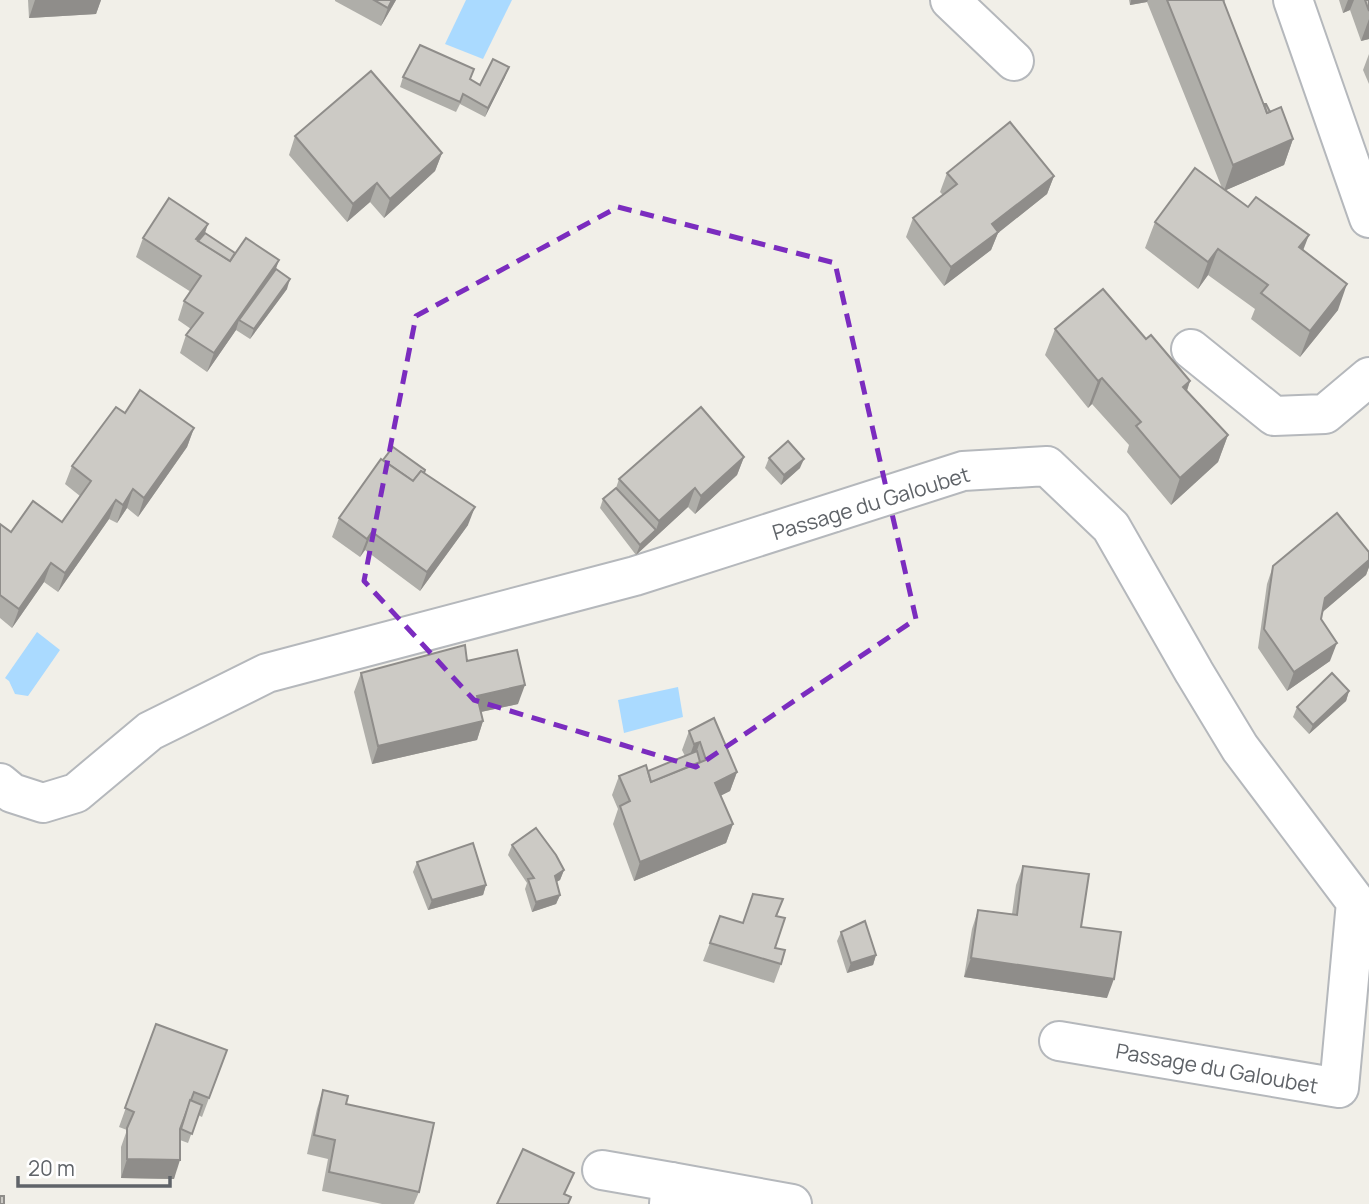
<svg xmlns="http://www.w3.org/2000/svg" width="1369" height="1204" font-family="Manrope,sans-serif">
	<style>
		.water { fill: #aadaff }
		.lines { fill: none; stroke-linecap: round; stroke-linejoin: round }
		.street-casing { stroke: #b5b8bc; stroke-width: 42 }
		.street { stroke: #fff; stroke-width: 38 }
		.wall { fill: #afaea9 }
		.shaded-wall { fill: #8f8d8a }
		.building { fill: #cccac5; stroke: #8f8d8a; stroke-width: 2 }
		.marked { fill: none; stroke: #7b2cbf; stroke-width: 5; stroke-dasharray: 14 9; stroke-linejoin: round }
		.labels { text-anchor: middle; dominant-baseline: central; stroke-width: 7; stroke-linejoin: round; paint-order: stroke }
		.street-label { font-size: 21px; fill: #5f6368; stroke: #fff }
	</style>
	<rect width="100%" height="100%" fill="#f1efe8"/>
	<g class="water">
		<polygon points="466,0 512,0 483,59 445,44"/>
		<polygon points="37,632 60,650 28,696 15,694 9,681 5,678"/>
		<polygon points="678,687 683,717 624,733 618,700"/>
	</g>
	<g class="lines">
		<defs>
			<g id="street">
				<polyline points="950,0 1014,61"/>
				<polyline points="1293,0 1369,218"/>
				<polyline points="1191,349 1274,416 1325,414 1369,377"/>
				<polyline points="0,783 12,793 43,803 76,793 150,731 267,673 635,576 963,471 1047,466 1111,527 1194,672 1240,748 1356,902 1339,1088 1059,1041"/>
				<polyline points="602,1170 671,1182"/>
				<polyline points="669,1204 671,1182 792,1204"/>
			</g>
		</defs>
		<use href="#street" class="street-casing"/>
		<use href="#street" class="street"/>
	</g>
	<g class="wall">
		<polygon points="28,0 101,0 96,14 29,18"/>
		<polygon points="335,0 396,0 381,26 335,1"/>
		<polygon points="1129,0 1225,0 1224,3 1264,104 1293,139 1284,165 1226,190 1303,250 1338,310 1300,357 1251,319 1255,309 1208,275 1198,289 1145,248 1155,222 1222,188 1147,2 1130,5"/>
		<polygon points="1339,0 1369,0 1369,39 1361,41 1350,10 1343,13"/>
		<polygon points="1369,54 1369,84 1363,70"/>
		<polygon points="403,77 470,80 480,85 505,77 485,117 460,104 456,112 400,87"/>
		<polygon points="295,136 442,153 435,171 384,218 370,202 347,222 289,155"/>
		<polygon points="947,173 1054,176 1047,194 998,233 991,250 944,286 906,237 913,218 943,195 940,192"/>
		<polygon points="208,224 205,233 235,253 279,260 276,269 287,289 250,339 236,330 207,372 180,353 186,335 191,329 178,320 184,301 191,292 136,257 143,238"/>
		<polygon points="1055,329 1146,339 1190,381 1187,391 1228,435 1218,462 1171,505 1127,452 1129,445 1092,404 1088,408 1045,355"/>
		<polygon points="125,413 194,428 187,447 138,517 127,508 117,523 109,519 58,592 44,582 12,628 0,618 0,524 11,532 62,522 80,496 65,484 72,466"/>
		<polygon points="744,457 737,475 695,514 688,507 636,555 600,508 603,499 616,488 619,479"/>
		<polygon points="769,458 800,468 781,485 765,468"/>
		<polygon points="383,460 425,470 424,473 468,525 420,591 365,550 360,557 332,537 339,518"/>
		<polygon points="1369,552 1369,567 1366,575 1322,612 1321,619 1330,661 1287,691 1258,648 1267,584 1273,566"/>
		<polygon points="467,661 518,704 481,712 483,721 477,740 372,764 354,692 361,673"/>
		<polygon points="1349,691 1346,701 1309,734 1293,717 1297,707"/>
		<polygon points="689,731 737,772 730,791 720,796 733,824 726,843 634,881 613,824 618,809 612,795 619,776 648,771 685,756 682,750"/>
		<polygon points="512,845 564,870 560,880 556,882 560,895 556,904 532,912 525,889 527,883 508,855"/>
		<polygon points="417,862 486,885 483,895 428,910 413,872"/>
		<polygon points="1023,866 1081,927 1107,998 964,977 972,929 978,910 1012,914 1016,885"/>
		<polygon points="783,899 777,916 775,948 781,964 774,983 703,961 720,916 743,923"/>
		<polygon points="841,932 876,955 873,965 847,973 837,941"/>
		<polygon points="156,1024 227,1050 202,1117 198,1115 188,1143 180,1140 174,1179 121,1178 121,1147 127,1130 119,1127"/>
		<polygon points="323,1090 346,1104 419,1192 414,1204 382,1204 322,1191 328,1159 307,1154 317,1109"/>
	</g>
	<g class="shaded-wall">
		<polygon points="35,0 101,0 96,14 29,18"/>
		<polygon points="392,0 396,0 381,26 388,8"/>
		<polygon points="1131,0 1148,0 1147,2 1130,5"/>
		<polygon points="1348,0 1354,0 1350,10 1343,13"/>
		<polygon points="1369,19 1369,39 1361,41"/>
		<polygon points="509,67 505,77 485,117 488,108"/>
		<polygon points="1293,139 1284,165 1224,191 1233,165"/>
		<polygon points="442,153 435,171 384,218 390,199"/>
		<polygon points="1054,176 1047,194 998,233 991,250 944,286 951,267 992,224"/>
		<polygon points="377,183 370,202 347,222 353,204"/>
		<polygon points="208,224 201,243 196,239"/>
		<polygon points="1309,235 1299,261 1299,247"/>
		<polygon points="1218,249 1208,275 1198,289 1208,262"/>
		<polygon points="279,260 272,278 239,320 236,330 207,372 214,353"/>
		<polygon points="290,279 287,289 250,339 254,329"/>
		<polygon points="1347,284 1338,310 1300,357 1310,331"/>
		<polygon points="1102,378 1092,404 1088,408 1098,381"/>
		<polygon points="1190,381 1181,407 1183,387"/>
		<polygon points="194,428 187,447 138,517 144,498"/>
		<polygon points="1228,435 1218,462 1171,505 1180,478"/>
		<polygon points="744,457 737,475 695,514 701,496"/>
		<polygon points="804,459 800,468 781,485 784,475"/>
		<polygon points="695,488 688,507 636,555 640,545 656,530 659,521"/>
		<polygon points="133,489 127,508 117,523 123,505"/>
		<polygon points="116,500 109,519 58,592 65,573"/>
		<polygon points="475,507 468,525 420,591 427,572"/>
		<polygon points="372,532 365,550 360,557 367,539"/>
		<polygon points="1369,560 1369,567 1366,575 1318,616 1325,598"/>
		<polygon points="51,563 44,582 12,628 19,609"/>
		<polygon points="1337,643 1330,661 1287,691 1294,672"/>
		<polygon points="525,685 518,704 471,714 477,696"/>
		<polygon points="1349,691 1346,701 1309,734 1313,725"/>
		<polygon points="483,721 477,740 372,764 378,746"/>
		<polygon points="700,742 693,761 687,763 694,744"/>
		<polygon points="737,772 730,791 708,802 715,783"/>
		<polygon points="733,824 726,843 634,881 640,862"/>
		<polygon points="564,870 560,880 551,885 555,876"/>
		<polygon points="486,885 483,895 428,910 432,900"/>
		<polygon points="560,895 556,904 532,912 536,902"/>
		<polygon points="876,955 873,965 847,973 851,963"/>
		<polygon points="971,958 1114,979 1107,998 964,977"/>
		<polygon points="127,1159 180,1160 174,1179 121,1178"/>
	</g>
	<g class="building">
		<polygon points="374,0 392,0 388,8"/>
		<polygon points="1167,0 1223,0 1267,113 1281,107 1293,139 1233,165"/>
		<polygon points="1365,0 1369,0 1369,11"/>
		<polygon points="420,45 474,69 470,79 480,85 493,59 509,67 488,108 463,94 460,102 403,77"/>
		<polygon points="371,71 442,153 390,199 377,183 353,204 295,136"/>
		<polygon points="1264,104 1266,104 1270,112 1267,113"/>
		<polygon points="1010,122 1054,176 992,224 998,232 951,267 913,218 957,184 947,173"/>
		<polygon points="1195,168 1248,207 1256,197 1309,235 1299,247 1347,284 1310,331 1261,293 1268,285 1218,249 1208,262 1155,222"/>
		<polygon points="169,198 208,224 196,239 230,261 246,238 279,260 214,353 186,335 203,313 184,301 201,276 143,238"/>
		<polygon points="205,233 235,253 230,261 198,241"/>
		<polygon points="276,269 290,279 254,329 239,320"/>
		<polygon points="1103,289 1146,339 1151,335 1190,381 1183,387 1228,435 1180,478 1136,426 1141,422 1102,378 1098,381 1055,329"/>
		<polygon points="140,390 194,428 144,498 133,489 123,505 116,500 65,573 51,563 19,609 0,595 0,524 11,532 33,501 62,522 91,481 72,466 116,407 125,413"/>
		<polygon points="701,407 744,457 701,496 695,488 659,521 619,479"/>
		<polygon points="788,441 804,459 784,475 769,458"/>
		<polygon points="393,447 425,470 424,473 421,471 413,481 383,460"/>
		<polygon points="381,459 413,481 421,471 475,507 427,572 372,532 367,539 339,518"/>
		<polygon points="616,488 656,530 640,545 603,499"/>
		<polygon points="1337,513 1369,552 1369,560 1325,598 1321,619 1337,643 1294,672 1264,629 1273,566"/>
		<polygon points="465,645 467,661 517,650 525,685 477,696 483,721 378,746 361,673"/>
		<polygon points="1332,673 1349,691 1313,725 1297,707"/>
		<polygon points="714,718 737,772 715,783 733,824 640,862 620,806 630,801 619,776 646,765 651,782 706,760 700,742 694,744 689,731"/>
		<polygon points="697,751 700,762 651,782 648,771"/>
		<polygon points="536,828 556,855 564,870 555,876 560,895 536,902 528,879 534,878 512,845"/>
		<polygon points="473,843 486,885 432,900 417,862"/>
		<polygon points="1023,866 1089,874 1081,927 1121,932 1114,979 971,958 978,910 1017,915"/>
		<polygon points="753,894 783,899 776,916 785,918 775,948 785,950 781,964 710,943 720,916 743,923"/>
		<polygon points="865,921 876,955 851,963 841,932"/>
		<polygon points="156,1024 227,1050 209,1098 194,1092 180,1129 180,1160 127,1159 127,1128 134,1112 125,1108"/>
		<polygon points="323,1090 348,1096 346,1104 434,1123 419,1192 329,1172 335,1140 314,1135"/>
		<polygon points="190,1100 202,1105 192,1134 181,1129"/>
		<polygon points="523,1149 574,1173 564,1194 571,1197 568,1204 497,1204"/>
		<rect x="0" y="1196" width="4" height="8"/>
	</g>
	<path class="marked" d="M618,207L835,263L916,619L696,767L474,700L364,581L416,316Z"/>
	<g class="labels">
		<g class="street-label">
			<text transform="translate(871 503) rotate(-17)">Passage du Galoubet</text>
			<text transform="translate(1217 1068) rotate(10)">Passage du Galoubet</text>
		</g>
	</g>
	<path d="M18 1176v10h152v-10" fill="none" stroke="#5f6368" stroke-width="3.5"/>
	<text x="28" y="1176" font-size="21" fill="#5f6368" stroke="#ffffff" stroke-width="5" paint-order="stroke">20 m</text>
</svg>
